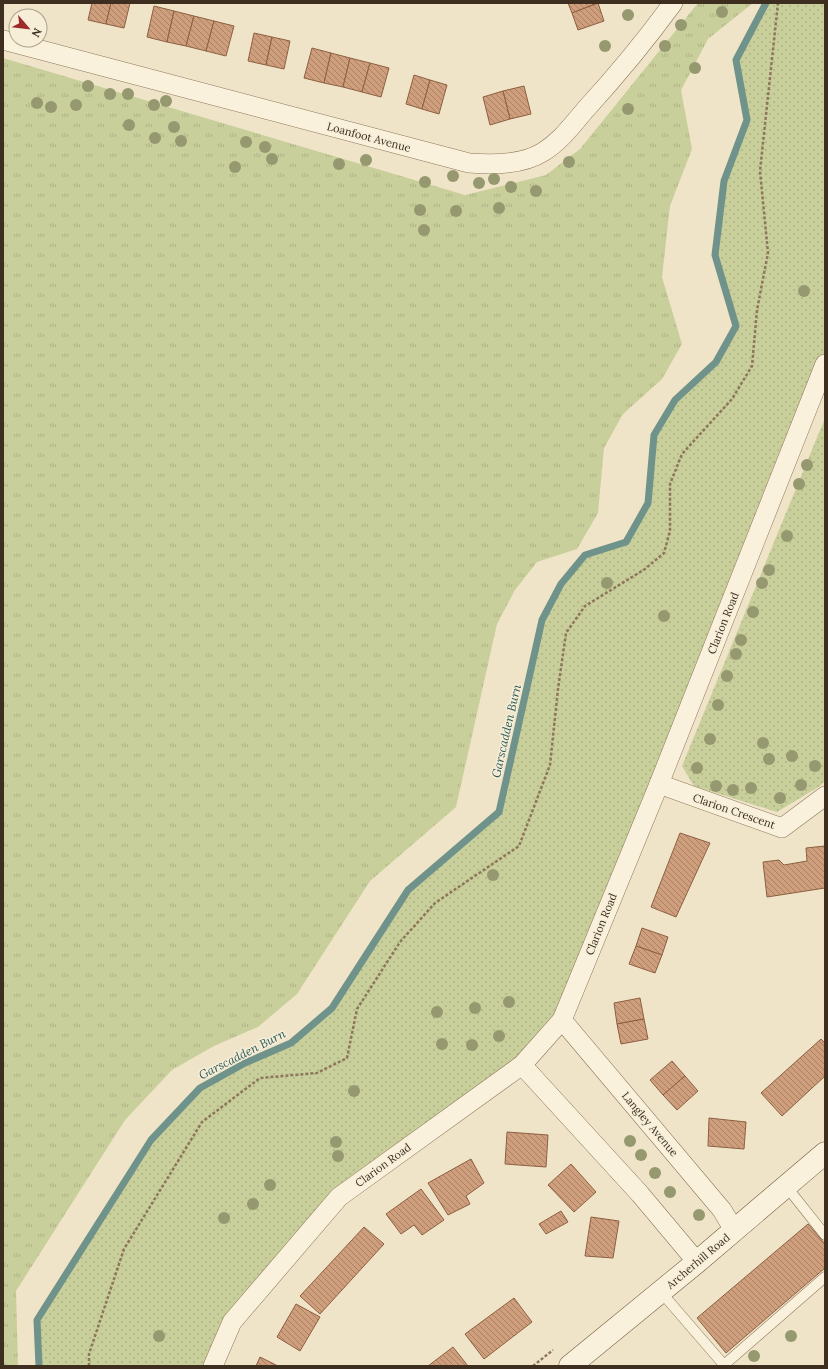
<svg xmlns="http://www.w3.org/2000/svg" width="828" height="1369" font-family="Lora,serif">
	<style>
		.grass { fill: url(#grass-tufts) }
		.park { fill: url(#park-dots) }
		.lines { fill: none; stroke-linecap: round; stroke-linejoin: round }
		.stream { stroke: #6f938a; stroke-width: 7 }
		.building { fill: url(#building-back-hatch); stroke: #8d5f41 }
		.lane-casing { stroke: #8d765c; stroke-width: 11 }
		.street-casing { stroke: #8d765c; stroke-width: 20 }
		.secondary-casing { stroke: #6f573f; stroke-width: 23 }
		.path { stroke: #8d765c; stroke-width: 2.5; stroke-dasharray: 3 2; stroke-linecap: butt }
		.lane { stroke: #faf1dc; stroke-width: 10 }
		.street { stroke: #faf1dc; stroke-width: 19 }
		.secondary { stroke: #faf1dc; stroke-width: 22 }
		.tree { fill: #96986f }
		.labels { text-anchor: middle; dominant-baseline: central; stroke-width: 3; stroke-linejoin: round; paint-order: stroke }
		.street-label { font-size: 11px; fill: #3d2e20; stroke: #f7eed8 }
		.water-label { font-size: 12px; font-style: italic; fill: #2f5d5a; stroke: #f7eed8 }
	</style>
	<defs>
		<pattern id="grass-tufts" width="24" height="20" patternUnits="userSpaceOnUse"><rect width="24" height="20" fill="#c9cf9b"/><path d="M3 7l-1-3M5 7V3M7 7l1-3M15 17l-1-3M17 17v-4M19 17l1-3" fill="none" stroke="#aeb285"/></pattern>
		<pattern id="park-dots" width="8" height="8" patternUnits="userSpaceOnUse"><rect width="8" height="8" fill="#c9cf9b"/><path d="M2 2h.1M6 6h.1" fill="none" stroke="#aeb285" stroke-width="1.8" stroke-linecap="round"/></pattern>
		<pattern id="building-back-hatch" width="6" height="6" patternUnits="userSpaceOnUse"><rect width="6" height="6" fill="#cf9f7d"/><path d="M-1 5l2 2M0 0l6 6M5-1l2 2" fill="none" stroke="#a98266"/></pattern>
	</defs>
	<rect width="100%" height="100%" fill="#f0e4c8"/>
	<polygon class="grass" points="698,3 753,3 708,39 681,90 692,149 670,206 662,277 682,344 662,379 623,414 604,448 598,513 577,549 537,562 515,590 497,624 456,807 370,881 297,994 258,1027 214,1046 172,1070 125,1120 16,1291 18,1366 3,1366 3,58 465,195 546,175 580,149"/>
	<g class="park">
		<polygon points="766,3 825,3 825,364 562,1020 522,1065 339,1197 232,1322 213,1366 39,1366 37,1320 151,1140 200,1088 245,1063 291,1043 332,1008 408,890 499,812 542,620 561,584 585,555 626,541 648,503 654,435 675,400 716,362 736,326 715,255 724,181 747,120 736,60"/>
		<polygon points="825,418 825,781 820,786 777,812 694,786 682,766"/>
	</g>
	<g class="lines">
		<polyline class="stream" points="39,1366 37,1320 151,1140 200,1088 245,1063 291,1043 332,1008 408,890 499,812 542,620 561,584 585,555 626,542 648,503 654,435 675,400 716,362 736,326 715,255 724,181 747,120 736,60 766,3"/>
	</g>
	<g class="building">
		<polygon points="92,3 111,3 106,24 88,20"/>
		<polygon points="111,3 130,3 124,28 106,24"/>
		<polygon points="568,3 598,3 572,13"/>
		<polygon points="598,3 604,21 578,30 572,13"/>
		<polygon points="154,6 174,11 167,42 147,37"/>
		<polygon points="174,11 194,16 186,46 167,42"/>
		<polygon points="194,16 214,21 206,51 186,46"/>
		<polygon points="214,21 234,26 226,56 206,51"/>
		<polygon points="254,33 272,37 266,65 248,61"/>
		<polygon points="272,37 290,41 284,69 266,65"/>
		<polygon points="312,48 331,53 324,83 304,78"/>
		<polygon points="331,53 350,58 343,87 324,83"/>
		<polygon points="350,58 370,63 362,92 343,87"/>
		<polygon points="370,63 389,68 381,97 362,92"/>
		<polygon points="414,75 430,80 422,109 406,104"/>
		<polygon points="430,80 447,85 439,114 422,109"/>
		<polygon points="524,86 531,114 510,119 503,91"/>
		<polygon points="503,91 510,119 490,125 483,97"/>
		<polygon points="680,833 710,843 676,917 651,907"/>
		<polygon points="825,846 825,888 767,897 763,862 779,860 784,865 807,861 806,848"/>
		<polygon points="642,928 668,937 662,955 636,946"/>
		<polygon points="636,946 662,955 655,973 629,964"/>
		<polygon points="640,998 644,1019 617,1024 614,1003"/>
		<polygon points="644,1019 648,1039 621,1044 617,1024"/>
		<polygon points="821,1039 825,1043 825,1076 782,1116 761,1093"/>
		<polygon points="672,1061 685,1076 663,1095 650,1080"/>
		<polygon points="685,1076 698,1091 677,1110 663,1095"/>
		<polygon points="709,1118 746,1122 744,1149 708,1146"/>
		<polygon points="507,1132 548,1135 546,1167 505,1164"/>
		<polygon points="471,1159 484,1183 466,1196 470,1204 448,1215 428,1183"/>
		<polygon points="571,1164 596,1192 574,1212 548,1185"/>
		<polygon points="421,1189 444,1220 422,1235 414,1225 401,1234 386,1214"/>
		<polygon points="561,1211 568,1222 546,1234 539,1224"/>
		<polygon points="591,1217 619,1221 613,1258 585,1256"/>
		<polygon points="808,1224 825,1244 825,1268 726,1353 697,1318"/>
		<polygon points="364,1227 384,1244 320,1314 300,1296"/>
		<polygon points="514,1298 532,1322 484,1359 465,1334"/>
		<polygon points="296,1304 320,1317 300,1351 277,1337"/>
		<polygon points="453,1347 468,1366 428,1366"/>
		<polygon points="260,1357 278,1366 256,1366"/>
	</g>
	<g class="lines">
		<defs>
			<g id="lane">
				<polyline points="786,1186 825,1235"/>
				<polyline points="661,1292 724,1365 825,1277"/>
			</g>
			<g id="street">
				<path d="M3,40L469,163C494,165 522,165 543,152C561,141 573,124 586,109C617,75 646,40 673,3"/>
				<polyline points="659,784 782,828 825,796"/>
				<polyline points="562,1020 722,1210 734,1230"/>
				<polyline points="522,1065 640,1194 697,1262"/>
				<polyline points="213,1366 232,1322 339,1197 522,1065 562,1020 659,784 825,364"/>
			</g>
			<polyline id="secondary" points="570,1366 697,1262 825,1153"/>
		</defs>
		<use href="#lane" class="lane-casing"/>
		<use href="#street" class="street-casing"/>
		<use href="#secondary" class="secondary-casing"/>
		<g class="path">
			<polyline points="89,1366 89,1354 124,1249 202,1122 260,1078 317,1073 347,1058 357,1009 400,942 435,903 519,846 550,765 558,689 566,633 585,606 645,569 664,553 670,531 670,484 682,454 732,399 752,366 757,310 768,253 760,171 778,3"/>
			<polyline points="533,1366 553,1350"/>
		</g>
		<use href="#lane" class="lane"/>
		<use href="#street" class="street"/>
		<use href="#secondary" class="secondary"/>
	</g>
	<g class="tree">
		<circle cx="722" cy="12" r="6"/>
		<circle cx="628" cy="15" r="6"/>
		<circle cx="681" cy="25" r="6"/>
		<circle cx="605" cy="46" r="6"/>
		<circle cx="665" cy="46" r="6"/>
		<circle cx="695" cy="68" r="6"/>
		<circle cx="88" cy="86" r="6"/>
		<circle cx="110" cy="94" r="6"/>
		<circle cx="128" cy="94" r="6"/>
		<circle cx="166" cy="101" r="6"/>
		<circle cx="37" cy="103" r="6"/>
		<circle cx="76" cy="105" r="6"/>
		<circle cx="154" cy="105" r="6"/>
		<circle cx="51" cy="107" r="6"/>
		<circle cx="628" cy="109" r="6"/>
		<circle cx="129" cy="125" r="6"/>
		<circle cx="174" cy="127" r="6"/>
		<circle cx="155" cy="138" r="6"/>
		<circle cx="181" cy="141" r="6"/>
		<circle cx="246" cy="142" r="6"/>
		<circle cx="265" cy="147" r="6"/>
		<circle cx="272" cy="159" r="6"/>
		<circle cx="366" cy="160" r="6"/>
		<circle cx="569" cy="162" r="6"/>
		<circle cx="339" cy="164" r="6"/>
		<circle cx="235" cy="167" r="6"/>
		<circle cx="453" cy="176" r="6"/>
		<circle cx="494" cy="179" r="6"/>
		<circle cx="425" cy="182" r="6"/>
		<circle cx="479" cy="183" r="6"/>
		<circle cx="511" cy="187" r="6"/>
		<circle cx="536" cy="191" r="6"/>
		<circle cx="499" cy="208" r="6"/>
		<circle cx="420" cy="210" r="6"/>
		<circle cx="456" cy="211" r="6"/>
		<circle cx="424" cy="230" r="6"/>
		<circle cx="804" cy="291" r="6"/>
		<circle cx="807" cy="465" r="6"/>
		<circle cx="799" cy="484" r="6"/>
		<circle cx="787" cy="536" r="6"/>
		<circle cx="769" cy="570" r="6"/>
		<circle cx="607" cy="583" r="6"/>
		<circle cx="762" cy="583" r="6"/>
		<circle cx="753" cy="612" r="6"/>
		<circle cx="664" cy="616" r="6"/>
		<circle cx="741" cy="640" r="6"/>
		<circle cx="736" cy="654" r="6"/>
		<circle cx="727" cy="676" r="6"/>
		<circle cx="718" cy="705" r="6"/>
		<circle cx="710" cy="739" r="6"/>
		<circle cx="763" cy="743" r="6"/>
		<circle cx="792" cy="756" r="6"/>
		<circle cx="769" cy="759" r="6"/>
		<circle cx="815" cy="766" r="6"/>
		<circle cx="697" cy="768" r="6"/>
		<circle cx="801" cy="785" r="6"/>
		<circle cx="716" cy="786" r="6"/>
		<circle cx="751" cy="788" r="6"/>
		<circle cx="733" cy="790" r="6"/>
		<circle cx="780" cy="798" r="6"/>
		<circle cx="493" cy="875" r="6"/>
		<circle cx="509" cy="1002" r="6"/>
		<circle cx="475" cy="1008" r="6"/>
		<circle cx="437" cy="1012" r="6"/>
		<circle cx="499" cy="1036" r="6"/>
		<circle cx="442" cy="1044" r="6"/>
		<circle cx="472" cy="1045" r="6"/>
		<circle cx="354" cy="1091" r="6"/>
		<circle cx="630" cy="1141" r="6"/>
		<circle cx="336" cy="1142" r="6"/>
		<circle cx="641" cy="1155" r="6"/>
		<circle cx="338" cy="1156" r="6"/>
		<circle cx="655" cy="1173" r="6"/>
		<circle cx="270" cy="1185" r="6"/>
		<circle cx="670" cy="1192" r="6"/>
		<circle cx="253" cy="1204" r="6"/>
		<circle cx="699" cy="1215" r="6"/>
		<circle cx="224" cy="1218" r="6"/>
		<circle cx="159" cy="1336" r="6"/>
		<circle cx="791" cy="1336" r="6"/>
		<circle cx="754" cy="1356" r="6"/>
	</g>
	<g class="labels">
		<g class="street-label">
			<text transform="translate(369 137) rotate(15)">Loanfoot Avenue</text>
			<text transform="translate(723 623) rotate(-68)">Clarion Road</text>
			<text transform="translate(734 811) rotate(19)">Clarion Crescent</text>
			<text transform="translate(601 924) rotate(-68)">Clarion Road</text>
			<text transform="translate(650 1124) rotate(50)">Langley Avenue</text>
			<text transform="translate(383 1165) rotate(-36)">Clarion Road</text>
			<text transform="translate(698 1261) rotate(-40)">Archerhill Road</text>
		</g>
		<g class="water-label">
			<text transform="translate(506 731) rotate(-77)">Garscadden Burn</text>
			<text transform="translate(242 1054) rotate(-27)">Garscadden Burn</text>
		</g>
	</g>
	<rect width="828" height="1369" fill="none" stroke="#3d2e20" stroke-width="8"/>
	<g transform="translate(28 28) rotate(118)"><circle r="19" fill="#f7eed8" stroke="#ada18e"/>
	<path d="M0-3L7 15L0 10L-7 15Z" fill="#9e2a2b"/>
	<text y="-6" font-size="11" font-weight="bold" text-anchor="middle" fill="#3d2e20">N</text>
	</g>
</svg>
